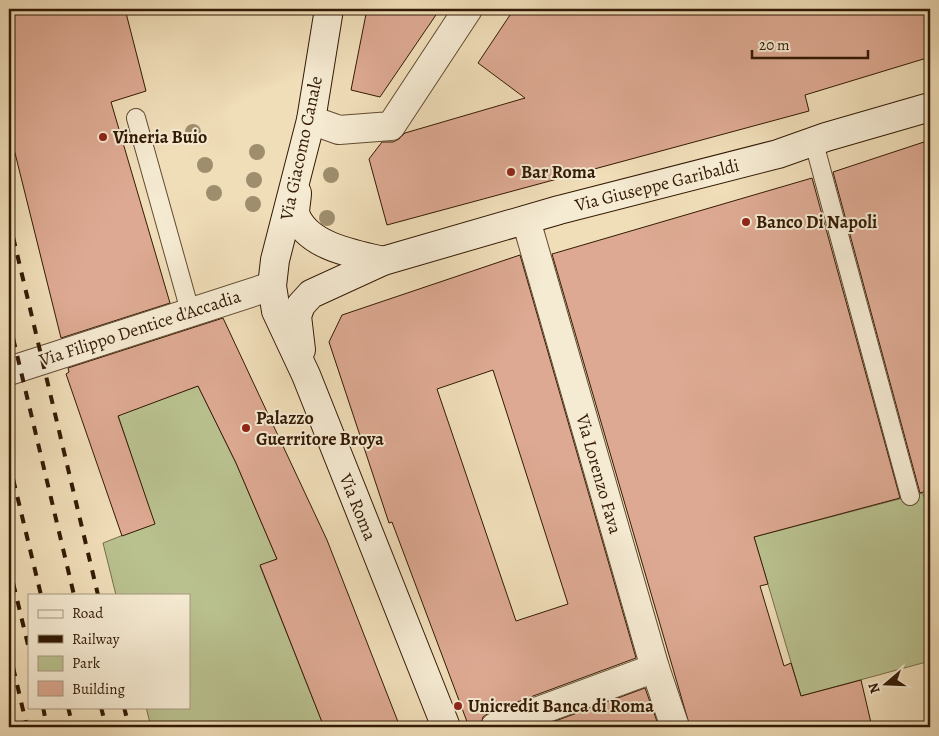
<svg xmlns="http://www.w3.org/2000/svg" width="939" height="736" font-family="Alegreya,serif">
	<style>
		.green { fill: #b9c18f; stroke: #766e4a }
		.building { fill: #dda992; stroke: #331a04; fill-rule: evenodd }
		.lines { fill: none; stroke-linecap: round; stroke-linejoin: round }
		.lane-casing { stroke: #624b31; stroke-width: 20 }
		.street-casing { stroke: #624b31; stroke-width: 30 }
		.secondary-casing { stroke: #331a04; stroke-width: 30 }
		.lane { stroke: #f5ead2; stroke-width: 18 }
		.street { stroke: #f5ead2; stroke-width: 28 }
		.secondary { stroke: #f5ead2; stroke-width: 28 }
		.rail { stroke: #331a04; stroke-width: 4; stroke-dasharray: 9 9; stroke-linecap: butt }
		.tree { fill: #9e8e6d }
		.poi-dot { fill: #8f2418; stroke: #f5ead2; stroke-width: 2 }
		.labels { text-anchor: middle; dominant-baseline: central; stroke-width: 4; stroke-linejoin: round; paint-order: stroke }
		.poi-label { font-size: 18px; font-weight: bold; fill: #331a04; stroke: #f5ead2; text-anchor: start }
		.street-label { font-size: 18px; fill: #331a04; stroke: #f5ead2 }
	</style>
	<rect width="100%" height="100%" fill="#f0deb9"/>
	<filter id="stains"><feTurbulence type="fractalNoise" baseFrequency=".004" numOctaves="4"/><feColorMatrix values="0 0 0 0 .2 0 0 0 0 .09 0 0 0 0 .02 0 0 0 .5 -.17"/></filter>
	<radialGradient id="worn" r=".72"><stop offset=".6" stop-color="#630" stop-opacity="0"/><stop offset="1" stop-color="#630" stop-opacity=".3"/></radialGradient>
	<g class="green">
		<polygon points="198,386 236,463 277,559 260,566 324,727 151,727 146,707 189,707 189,595 116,595 103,543 154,523 118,415"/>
		<polygon points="922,493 926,500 930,499 930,661 801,696 754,537"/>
	</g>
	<g class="building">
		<polygon points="9,9 125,9 146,91 111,102 170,303 61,338 9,129"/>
		<polygon points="367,9 440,9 380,97 351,90"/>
		<polygon points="514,9 930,9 930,57 805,95 809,111 387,225 369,159 382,142 393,142 399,139 405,133 525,98 478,63"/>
		<polygon points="930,140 930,490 920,493 833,172"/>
		<polygon points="812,178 900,498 754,537 768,584 760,586 784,666 791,663 801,696 861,680 872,727 690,727 552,254"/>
		<path d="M520,255L636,658L490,712L483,717L480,727H469L392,522L389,523L329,342L342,315ZM493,370L568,604L516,621L437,389Z"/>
		<polygon points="223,318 327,540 400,727 324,727 260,565 277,559 236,463 198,386 118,416 155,524 122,536 66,374 69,372 68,368"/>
		<polygon points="645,688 659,727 539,727"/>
	</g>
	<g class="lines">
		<defs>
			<g id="lane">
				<polyline points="136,118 190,311"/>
				<polyline points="814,143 910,496"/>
			</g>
			<g id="street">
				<polyline points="311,120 339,130 391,126 468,9"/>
				<polyline points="526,220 655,668 675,727"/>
				<polyline points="9,371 272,286"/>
				<polyline points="495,727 655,668"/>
			</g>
			<g id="secondary">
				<polyline points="329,9 311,120 275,260 272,286 276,311 306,375 446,727"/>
				<path d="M297,193C297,199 294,210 296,216C309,247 355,254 383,261"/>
				<polyline points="301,350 297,316 301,305 311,294 383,261 559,210 778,154 826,137 930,107"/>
			</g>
		</defs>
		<use href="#lane" class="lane-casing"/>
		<use href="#street" class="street-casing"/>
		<use href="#secondary" class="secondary-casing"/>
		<use href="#lane" class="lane"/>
		<use href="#street" class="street"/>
		<use href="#secondary" class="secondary"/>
		<g class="rail">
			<polyline points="9,220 98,595"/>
			<polyline points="9,321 74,595"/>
			<polyline points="9,462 41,595"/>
			<polyline points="9,566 29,649"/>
			<polyline points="9,650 27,727"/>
			<polyline points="43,707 47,727"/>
			<polyline points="68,707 73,727"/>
			<polyline points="101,707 106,727"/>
			<polyline points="124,707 129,727"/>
		</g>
	</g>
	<g class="tree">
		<circle cx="193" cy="132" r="8"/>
		<circle cx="257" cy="152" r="8"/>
		<circle cx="205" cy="165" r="8"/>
		<circle cx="331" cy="175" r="8"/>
		<circle cx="254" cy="180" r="8"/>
		<circle cx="214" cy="193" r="8"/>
		<circle cx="253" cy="204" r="8"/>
		<circle cx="327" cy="218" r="8"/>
	</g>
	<g class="poi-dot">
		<circle cx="103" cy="137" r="5"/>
		<circle cx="511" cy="172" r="5"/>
		<circle cx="746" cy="222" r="5"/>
		<circle cx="246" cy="428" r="5"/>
		<circle cx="458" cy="706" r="5"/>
	</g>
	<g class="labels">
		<g class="poi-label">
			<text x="113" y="137">Vineria Buio</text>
			<text x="521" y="172">Bar Roma</text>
			<text x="756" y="222">Banco Di Napoli</text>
			<text x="256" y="418">Palazzo<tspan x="256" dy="21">Guerritore Broya</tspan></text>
			<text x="468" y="706">Unicredit Banca di Roma</text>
		</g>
		<g class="street-label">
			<text transform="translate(301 148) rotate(-78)">Via Giacomo Canale</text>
			<text transform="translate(657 185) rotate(-14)">Via Giuseppe Garibaldi</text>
			<text transform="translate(140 328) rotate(-18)">Via Filippo Dentice d'Accadia</text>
			<text transform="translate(599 474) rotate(74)">Via Lorenzo Fava</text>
			<text transform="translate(358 507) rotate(68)">Via Roma</text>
		</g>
	</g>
	<rect width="939" height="736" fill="none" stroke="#f0deb9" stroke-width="30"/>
	<rect x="10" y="10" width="919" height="716" fill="none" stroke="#331a04" stroke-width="2.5"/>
	<rect x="15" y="15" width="909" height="706" fill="none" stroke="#331a04"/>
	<rect x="28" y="594" width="162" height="115" fill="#f5ead2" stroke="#a79780"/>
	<rect x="38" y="610" width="25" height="8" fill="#f5ead2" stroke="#a79780"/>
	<text x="72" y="618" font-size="15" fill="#331a04">Road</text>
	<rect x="38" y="635" width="25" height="8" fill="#331a04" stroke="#a79780"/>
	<text x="72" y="644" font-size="15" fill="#331a04">Railway</text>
	<rect x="38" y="656" width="25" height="15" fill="#b9c18f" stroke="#a79780"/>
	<text x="72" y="668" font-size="15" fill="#331a04">Park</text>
	<rect x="38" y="681" width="25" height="15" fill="#dda992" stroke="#a79780"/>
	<text x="72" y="694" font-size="15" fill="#331a04">Building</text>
	<g transform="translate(886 684) rotate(251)" stroke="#f5ead2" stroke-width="4" paint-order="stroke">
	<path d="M0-4L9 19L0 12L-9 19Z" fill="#331a04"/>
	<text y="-8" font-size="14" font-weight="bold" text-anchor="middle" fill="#331a04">N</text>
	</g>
	<path d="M752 50v8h116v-8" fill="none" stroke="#331a04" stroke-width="2.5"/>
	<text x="759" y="50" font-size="15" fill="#331a04" stroke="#f5ead2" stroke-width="4" paint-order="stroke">20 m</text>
	<rect width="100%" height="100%" filter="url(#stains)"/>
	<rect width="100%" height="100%" fill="url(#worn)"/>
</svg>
